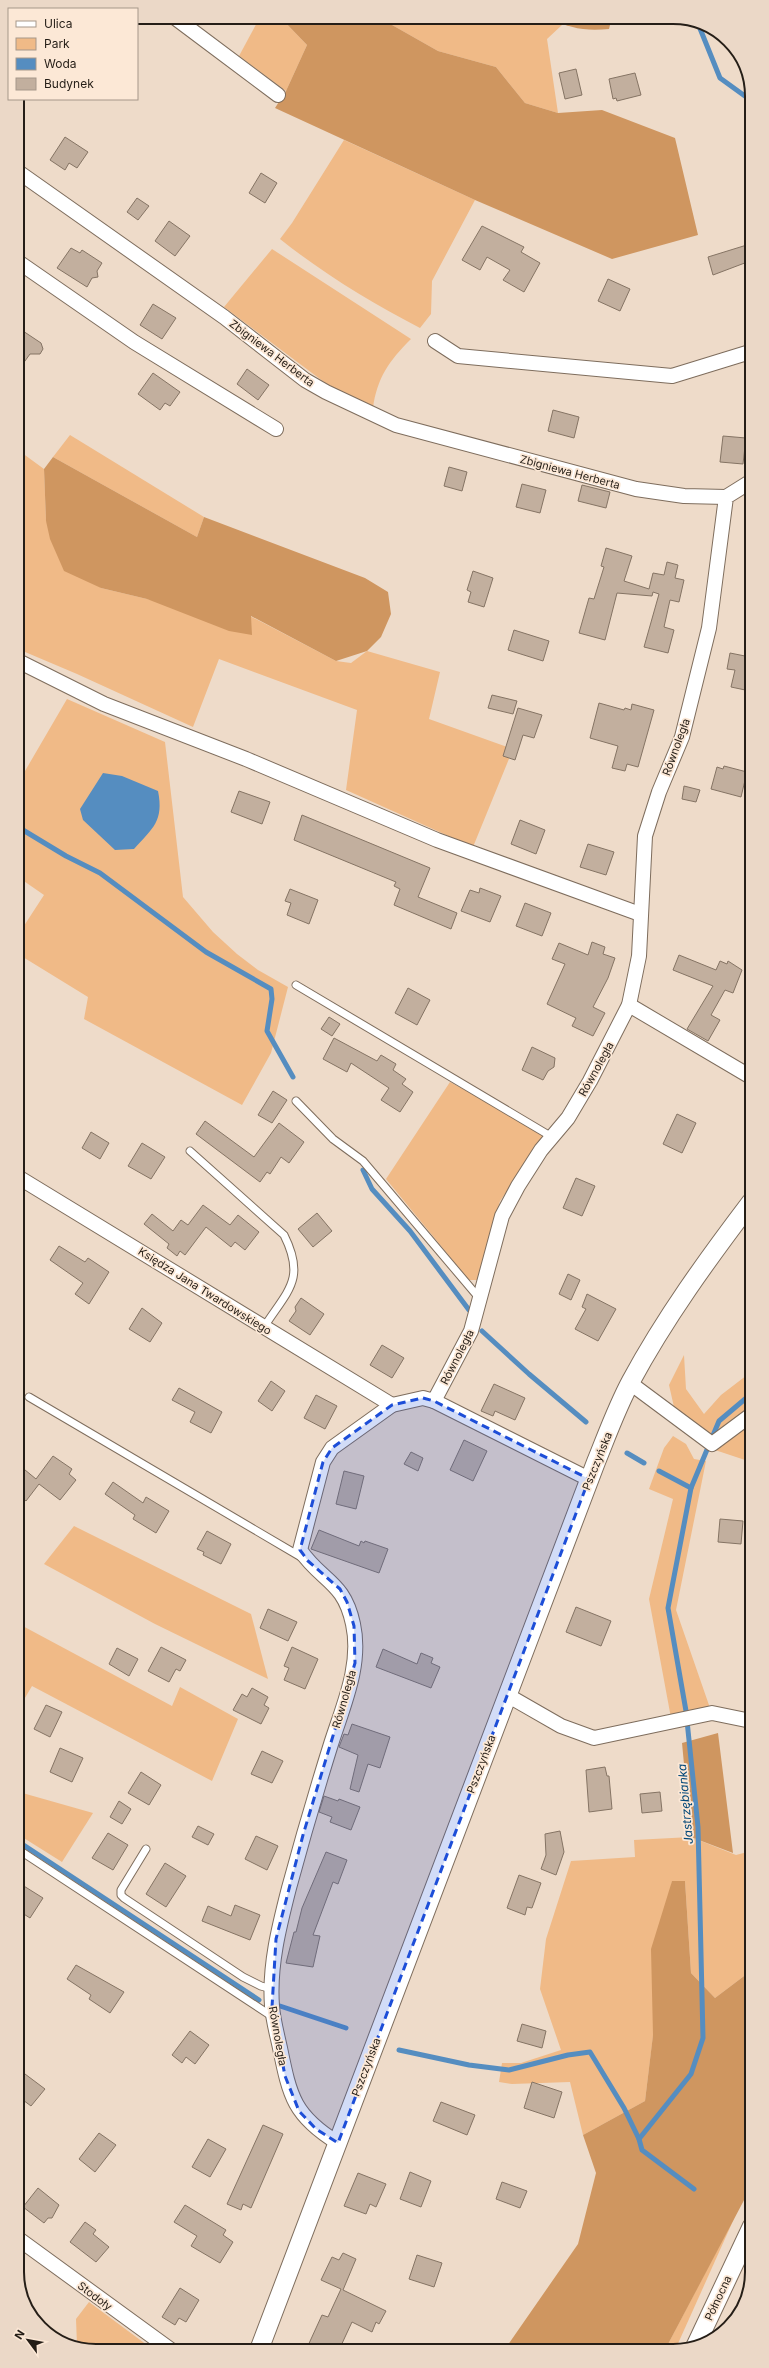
<svg xmlns="http://www.w3.org/2000/svg" width="769" height="2368" font-family="Inter,sans-serif">
	<style>
		.green { fill: #f0ba87 }
		.forest { fill: #cf9660 }
		.water { fill: #558dc0 }
		.lines { fill: none; stroke-linecap: round; stroke-linejoin: round }
		.stream { stroke: #558dc0; stroke-width: 5 }
		.building { fill: #c2af9e; stroke: #857464 }
		.service-casing { stroke: #7e6d5d; stroke-width: 9 }
		.minor-casing { stroke: #7e6d5d; stroke-width: 16 }
		.tertiary-casing { stroke: #7e6d5d; stroke-width: 20 }
		.service { stroke: #fff; stroke-width: 7 }
		.minor { stroke: #fff; stroke-width: 14 }
		.tertiary { stroke: #fff; stroke-width: 18 }
		.marked { fill: #1d4ed8; fill-opacity: 0.2; stroke: #1d4ed8; stroke-width: 3; stroke-dasharray: 8 5; stroke-linejoin: round }
		.labels { text-anchor: middle; dominant-baseline: central; stroke-width: 3.5; stroke-linejoin: round; paint-order: stroke }
		.street-label { font-size: 11px; fill: #251e17; stroke: #fce8d6 }
		.water-label { font-size: 12px; font-style: italic; fill: #044879; stroke: #fce8d6 }
		.rim { fill: none; stroke: #251e17; stroke-width: 2 }
	</style>
	<rect width="100%" height="100%" fill="#eedbc9"/>
	<g class="green">
		<polygon points="260,17 280,17 307,45 286,91 239,56"/>
		<polygon points="378,17 549,17 562,25 547,39 558,113 525,103 496,67 438,51"/>
		<path d="M344,140L475,200L432,281L431,314L420,328C370,302 324,274 280,239L292,223Z"/>
		<path d="M272,249L411,339C389,361 377,378 373,408L328,385L224,307Z"/>
		<polygon points="70,435 204,517 197,537 53,457"/>
		<polygon points="18,450 44,469 46,521 101,588 147,599 250,616 336,661 351,663 367,651 440,672 429,719 513,749 473,847 346,790 357,710 219,659 193,727 77,674 18,649"/>
		<polygon points="67,699 165,742 183,897 213,932 237,954 258,970 288,987 271,1053 242,1105 84,1019 88,997 18,954 18,935 44,895 18,877 18,783"/>
		<polygon points="450,1082 546,1134 500,1201 479,1280 469,1280 386,1179"/>
		<polygon points="684,1355 686,1389 704,1414 721,1395 751,1372 751,1462 709,1448 674,1407 669,1385"/>
		<polygon points="673,1436 686,1444 694,1459 706,1461 676,1610 710,1708 686,1711 671,1718 649,1599 673,1499 649,1489 664,1448"/>
		<polygon points="74,1526 251,1614 268,1679 155,1624 44,1564"/>
		<polygon points="19,1624 172,1706 180,1687 238,1719 212,1781 32,1686 19,1708"/>
		<polygon points="19,1792 93,1813 62,1862 19,1835"/>
		<polygon points="691,1837 736,1855 751,1851 752,1970 715,1998 691,1973 685,1881 672,1881 645,2101 583,2135 570,2082 512,2084 499,2082 502,2063 521,2063 561,2050 540,1989 546,1939 571,1861 635,1857 634,1840"/>
		<polygon points="737,2212 676,2348 666,2348"/>
		<polygon points="89,2302 155,2351 91,2351 77,2345 76,2319"/>
	</g>
	<g class="forest">
		<polygon points="280,17 378,17 438,51 496,67 525,103 558,113 602,110 675,138 698,235 612,259 475,200 275,108 286,91 307,45"/>
		<path d="M549,17H612L609,29C586,31 569,29 549,17Z"/>
		<polygon points="53,457 197,537 204,517 365,578 388,592 391,614 381,637 367,651 336,661 251,616 252,635 229,631 147,599 101,588 64,571 50,539 46,521 44,469"/>
		<polygon points="718,1733 733,1853 691,1837 682,1743"/>
		<polygon points="672,1881 685,1881 691,1973 715,1998 752,1970 752,2185 666,2348 505,2349 578,2244 596,2173 583,2135 645,2101 653,2035 651,1949"/>
	</g>
	<path class="water" d="M103,773L122,776L158,791C164,821 153,828 134,849L115,850L83,820L80,809Z"/>
	<g class="lines">
		<g class="stream">
			<polyline points="699,26 720,78 749,99"/>
			<polyline points="18,827 66,856 100,873 206,952 271,989 272,999 267,1031 293,1077"/>
			<polyline points="363,1170 372,1189 410,1231 469,1310"/>
			<polyline points="482,1331 529,1374 586,1422"/>
			<polyline points="627,1453 644,1463"/>
			<polyline points="659,1471 691,1488"/>
			<polyline points="19,1842 259,2000"/>
			<polyline points="280,2006 346,2028"/>
			<polyline points="399,2050 469,2065 509,2070 568,2055 590,2052 624,2108 639,2139"/>
			<polyline points="694,2189 642,2150 639,2139 691,2074 703,2038 698,1827 686,1711 668,1608 691,1488 719,1421 751,1394"/>
		</g>
	</g>
	<g class="building">
		<polygon points="576,69 582,95 565,99 559,73"/>
		<polygon points="635,73 641,95 617,101 616,98 613,99 609,79"/>
		<polygon points="65,137 88,152 77,168 69,163 65,170 50,160"/>
		<polygon points="261,173 277,183 265,203 249,193"/>
		<polygon points="137,198 149,206 138,220 127,212"/>
		<polygon points="169,221 190,236 175,256 155,241"/>
		<polygon points="482,226 524,247 521,252 540,263 524,292 503,280 510,270 487,257 480,270 462,260"/>
		<polygon points="750,244 750,261 713,275 708,257"/>
		<polygon points="71,248 80,253 82,250 102,263 97,271 98,277 92,278 87,287 57,268"/>
		<polygon points="608,279 630,289 620,311 598,301"/>
		<polygon points="153,304 176,318 162,339 140,325"/>
		<polygon points="17,327 41,343 43,349 40,354 30,354 17,372"/>
		<polygon points="247,369 269,385 258,400 237,384"/>
		<polygon points="153,373 180,392 170,406 165,403 160,410 138,394"/>
		<polygon points="553,410 579,417 574,438 548,431"/>
		<polygon points="723,436 746,438 743,464 720,462"/>
		<polygon points="449,467 467,472 462,491 444,486"/>
		<polygon points="522,484 546,490 540,513 516,507"/>
		<polygon points="582,485 610,492 606,508 578,501"/>
		<polygon points="606,548 632,556 624,581 649,589 653,573 664,575 667,562 678,565 675,578 684,580 679,602 670,600 664,627 674,630 668,653 644,647 659,594 653,592 652,596 617,593 605,640 579,633 589,598 594,599 604,567 601,566"/>
		<polygon points="473,571 493,578 484,607 468,602 471,592 467,590"/>
		<polygon points="514,630 549,641 543,661 508,650"/>
		<polygon points="730,653 750,657 750,691 731,687 735,670 727,669"/>
		<polygon points="492,695 517,701 513,714 488,708"/>
		<polygon points="599,703 624,710 625,708 631,710 632,704 654,710 638,767 627,764 625,771 612,768 618,746 590,738"/>
		<polygon points="518,708 542,715 534,738 523,735 515,760 503,756"/>
		<polygon points="724,766 747,772 741,797 711,789 717,767 723,769"/>
		<polygon points="684,786 700,790 696,802 682,799"/>
		<polygon points="239,791 270,802 262,824 231,812"/>
		<polygon points="302,815 430,868 418,897 457,913 451,929 394,905 400,889 394,886 396,882 294,840"/>
		<polygon points="520,820 545,830 536,854 511,844"/>
		<polygon points="588,844 614,852 606,875 580,867"/>
		<polygon points="480,888 501,896 490,922 461,911 470,890 479,893"/>
		<polygon points="290,889 318,900 309,924 287,915 291,903 285,901"/>
		<polygon points="525,903 551,913 542,936 516,926"/>
		<polygon points="592,942 605,947 603,954 615,958 608,978 593,1007 605,1013 593,1036 572,1026 576,1018 547,1004 565,964 552,959 559,943 588,955"/>
		<polygon points="679,955 716,970 720,961 727,964 728,961 742,970 733,993 725,990 711,1015 720,1020 708,1041 687,1029 713,986 673,970"/>
		<polygon points="408,988 430,1000 417,1025 395,1013"/>
		<polygon points="329,1017 340,1024 332,1036 321,1029"/>
		<polygon points="334,1038 377,1061 381,1055 396,1064 393,1070 406,1079 402,1084 413,1092 400,1112 381,1100 389,1088 351,1063 347,1072 323,1059"/>
		<polygon points="532,1047 555,1058 554,1067 548,1071 543,1080 522,1070"/>
		<polygon points="273,1091 287,1100 272,1123 258,1115"/>
		<polygon points="677,1114 696,1123 682,1153 663,1144"/>
		<polygon points="205,1121 254,1157 279,1123 304,1142 289,1163 281,1157 270,1174 267,1172 260,1182 196,1134"/>
		<polygon points="91,1132 109,1143 100,1159 82,1148"/>
		<polygon points="142,1143 165,1157 151,1179 128,1166"/>
		<polygon points="576,1178 595,1186 582,1216 563,1208"/>
		<polygon points="203,1205 230,1225 238,1215 259,1232 245,1250 235,1242 231,1247 206,1227 185,1255 180,1251 177,1256 167,1248 169,1244 144,1224 152,1214 173,1231 181,1220 188,1225"/>
		<polygon points="317,1213 332,1231 313,1247 298,1229"/>
		<polygon points="59,1246 85,1262 88,1258 109,1272 89,1304 75,1294 83,1283 50,1260"/>
		<polygon points="568,1274 580,1280 571,1300 559,1294"/>
		<polygon points="587,1294 616,1309 598,1341 575,1329 586,1309 582,1307"/>
		<polygon points="301,1298 324,1314 310,1335 289,1321 296,1311 295,1307"/>
		<polygon points="142,1308 162,1323 150,1342 129,1329"/>
		<polygon points="382,1345 404,1358 392,1378 370,1365"/>
		<polygon points="271,1381 285,1391 272,1411 258,1401"/>
		<polygon points="494,1384 525,1398 515,1420 495,1411 493,1416 481,1411"/>
		<polygon points="179,1388 222,1412 211,1433 190,1422 195,1412 172,1400"/>
		<polygon points="316,1395 337,1406 325,1429 304,1418"/>
		<polygon points="464,1440 487,1451 473,1481 450,1470"/>
		<polygon points="411,1452 423,1458 418,1471 404,1464"/>
		<polygon points="53,1456 72,1469 69,1474 76,1480 60,1500 39,1484 26,1501 19,1495 19,1465 36,1479"/>
		<polygon points="344,1471 364,1476 356,1509 336,1504"/>
		<polygon points="113,1482 143,1503 146,1497 169,1511 156,1533 133,1519 135,1515 105,1494"/>
		<polygon points="720,1519 743,1521 741,1544 718,1542"/>
		<polygon points="319,1530 359,1546 361,1541 364,1543 365,1541 388,1549 379,1573 311,1549"/>
		<polygon points="207,1531 231,1544 221,1564 203,1555 204,1552 197,1549"/>
		<polygon points="576,1607 611,1621 601,1646 566,1632"/>
		<polygon points="268,1609 297,1622 288,1641 260,1628"/>
		<polygon points="161,1647 186,1660 180,1671 176,1669 169,1682 148,1671"/>
		<polygon points="292,1647 318,1659 305,1689 284,1680 289,1668 284,1666"/>
		<polygon points="117,1648 138,1659 129,1676 109,1664"/>
		<polygon points="383,1649 417,1664 421,1653 433,1658 431,1663 440,1667 431,1688 376,1667"/>
		<polygon points="252,1688 268,1697 264,1705 269,1708 261,1724 233,1710 242,1694 247,1697"/>
		<polygon points="46,1705 62,1712 50,1737 34,1729"/>
		<polygon points="352,1724 390,1737 380,1768 368,1764 359,1792 350,1789 358,1755 339,1747 344,1734 348,1735"/>
		<polygon points="60,1748 83,1758 72,1782 50,1772"/>
		<polygon points="262,1751 283,1761 272,1783 251,1774"/>
		<polygon points="605,1767 607,1776 609,1776 612,1809 589,1812 586,1770"/>
		<polygon points="141,1772 161,1785 149,1805 128,1793"/>
		<polygon points="660,1792 662,1811 642,1813 640,1794"/>
		<polygon points="324,1796 338,1801 339,1799 360,1807 351,1830 330,1822 332,1817 319,1812"/>
		<polygon points="119,1801 131,1809 122,1824 110,1817"/>
		<polygon points="198,1826 214,1834 208,1845 192,1837"/>
		<polygon points="560,1831 564,1852 556,1875 541,1869 546,1855 545,1834"/>
		<polygon points="108,1833 128,1845 113,1870 92,1858"/>
		<polygon points="256,1836 278,1846 267,1870 245,1859"/>
		<polygon points="326,1852 347,1860 338,1884 333,1882 313,1935 320,1936 313,1967 286,1963 294,1932 296,1932 302,1908"/>
		<polygon points="165,1863 186,1876 166,1907 146,1894"/>
		<polygon points="519,1875 541,1883 532,1908 527,1907 525,1915 507,1908"/>
		<polygon points="19,1883 43,1898 30,1918 19,1911"/>
		<polygon points="235,1905 260,1915 250,1940 202,1921 208,1906 231,1916"/>
		<polygon points="76,1965 124,1992 110,2013 89,1999 91,1995 67,1979"/>
		<polygon points="522,2024 546,2031 542,2048 517,2041"/>
		<polygon points="190,2031 209,2045 195,2064 186,2057 182,2063 172,2055"/>
		<polygon points="25,2074 45,2089 31,2106 19,2097 19,2081"/>
		<polygon points="532,2082 562,2092 554,2118 524,2108"/>
		<polygon points="441,2102 475,2115 467,2135 433,2121"/>
		<polygon points="263,2125 283,2134 251,2208 243,2204 241,2210 227,2204"/>
		<polygon points="99,2133 116,2145 95,2172 79,2159"/>
		<polygon points="208,2139 226,2149 210,2177 192,2167"/>
		<polygon points="410,2172 431,2181 421,2207 400,2199"/>
		<polygon points="358,2173 386,2184 376,2207 370,2204 366,2214 344,2206"/>
		<polygon points="502,2182 527,2191 520,2208 496,2199"/>
		<polygon points="38,2188 59,2205 52,2218 48,2218 44,2223 23,2207"/>
		<polygon points="185,2205 226,2230 223,2235 233,2242 220,2263 191,2246 197,2236 174,2222"/>
		<polygon points="85,2222 96,2230 93,2234 109,2247 96,2262 70,2242"/>
		<polygon points="343,2253 356,2259 343,2290 386,2311 379,2324 376,2322 372,2332 352,2322 339,2350 306,2350 322,2315 328,2317 341,2289 321,2280 332,2257 339,2260"/>
		<polygon points="417,2255 442,2263 434,2287 409,2279"/>
		<polygon points="180,2288 199,2300 186,2322 179,2318 175,2325 162,2317"/>
	</g>
	<g class="lines">
		<defs>
			<g id="service">
				<polyline points="296,985 552,1137"/>
				<polyline points="296,1101 333,1139 363,1161 480,1299"/>
				<path d="M190,1151L284,1235C306,1279 288,1290 264,1327"/>
				<polyline points="29,1397 301,1557"/>
				<polyline points="146,1849 121,1890 121,1895 124,1898 243,1977 261,1986 272,1989"/>
				<polyline points="19,1850 273,2017"/>
			</g>
			<g id="minor">
				<polyline points="174,17 278,95"/>
				<polyline points="17,171 224,317 305,380 326,392 396,425 636,489 684,496 726,497"/>
				<polyline points="17,261 134,342 276,429"/>
				<polyline points="435,341 458,356 672,376 750,352"/>
				<polyline points="18,661 104,704 246,759 437,840 640,914"/>
				<polyline points="629,1005 751,1077"/>
				<polyline points="18,1177 392,1405"/>
				<polyline points="630,1383 712,1444 751,1415"/>
				<polyline points="434,1401 589,1479"/>
				<polyline points="507,1695 561,1726 594,1738 712,1713 751,1721"/>
				<path d="M338,2143C294,2116 290,2097 280,2048C277,2034 273,2020 272,2006C269,1966 279,1927 289,1888C302,1840 316,1792 331,1744C343,1706 362,1665 353,1624C344,1581 322,1582 300,1550L323,1462L332,1448L392,1405L423,1398L434,1401L471,1331L502,1216L518,1186L541,1150L568,1118L590,1081L629,1005L639,956L645,836L659,792L682,737L709,628L726,497L750,482"/>
				<polyline points="20,2240 171,2350"/>
			</g>
			<g id="tertiary">
				<polyline points="695,2347 752,2226"/>
				<path d="M259,2350L596,1462C607,1435 617,1407 631,1381C665,1318 707,1260 751,1202"/>
			</g>
		</defs>
		<use href="#service" class="service-casing"/>
		<use href="#minor" class="minor-casing"/>
		<use href="#tertiary" class="tertiary-casing"/>
		<use href="#service" class="service"/>
		<use href="#minor" class="minor"/>
		<use href="#tertiary" class="tertiary"/>
	</g>
	<path class="marked" d="M423,1398L434,1401L589,1479L338,2143L316,2129L299,2111L285,2076L272,2007L276,1939L303,1835L355,1663L354,1626L347,1602L340,1589L308,1561L300,1550L323,1462L332,1448L392,1405Z"/>
	<g class="labels">
		<g class="street-label">
			<text transform="translate(272 353) rotate(37)">Zbigniewa Herberta</text>
			<text transform="translate(570 472) rotate(15)">Zbigniewa Herberta</text>
			<text transform="translate(676 747) rotate(-70)">Równoległa</text>
			<text transform="translate(596 1069) rotate(-61)">Równoległa</text>
			<text transform="translate(205 1291) rotate(32)">Księdza Jana Twardowskiego</text>
			<text transform="translate(457 1357) rotate(-63)">Równoległa</text>
			<text transform="translate(597 1461) rotate(-68)">Pszczyńska</text>
			<text transform="translate(344 1699) rotate(-74)">Równoległa</text>
			<text transform="translate(481 1764) rotate(-69)">Pszczyńska</text>
			<text transform="translate(278 2036) rotate(80)">Równoległa</text>
			<text transform="translate(366 2067) rotate(-69)">Pszczyńska</text>
			<text transform="translate(95 2296) rotate(37)">Stodoły</text>
			<text transform="translate(718 2298) rotate(-65)">Północna</text>
		</g>
		<g class="water-label">
			<text transform="translate(685 1804) rotate(-95)">Jastrzębianka</text>
		</g>
	</g>
	<path d="M0 0H769V2368H0ZM96 24H673A72 72 0 0 1 745 96V2272A72 72 0 0 1 673 2344H96A72 72 0 0 1 24 2272V96A72 72 0 0 1 96 24Z" fill="#ebd8c7" fill-rule="evenodd"/>
	<path class="rim" d="M96 24H673A72 72 0 0 1 745 96V2272A72 72 0 0 1 673 2344H96A72 72 0 0 1 24 2272V96A72 72 0 0 1 96 24Z"/>
	<rect x="8" y="8" width="130" height="92" fill="#fce8d6" stroke="#a6978a"/>
	<rect x="16" y="21" width="20" height="6" fill="#ffffff" stroke="#a6978a"/>
	<text x="44" y="28" font-size="12" fill="#251e17">Ulica</text>
	<rect x="16" y="38" width="20" height="12" fill="#f0ba87" stroke="#a6978a"/>
	<text x="44" y="48" font-size="12" fill="#251e17">Park</text>
	<rect x="16" y="58" width="20" height="12" fill="#558dc0" stroke="#a6978a"/>
	<text x="44" y="68" font-size="12" fill="#251e17">Woda</text>
	<rect x="16" y="78" width="20" height="12" fill="#c2af9e" stroke="#a6978a"/>
	<text x="44" y="88" font-size="12" fill="#251e17">Budynek</text>
	<g transform="translate(28 2340) rotate(302)" stroke="#fce8d6" stroke-width="3" paint-order="stroke">
	<path d="M0-3L7 15L0 10L-7 15Z" fill="#251e17"/>
	<text y="-6" font-size="11" font-weight="bold" text-anchor="middle" fill="#251e17">N</text>
	</g>
</svg>
